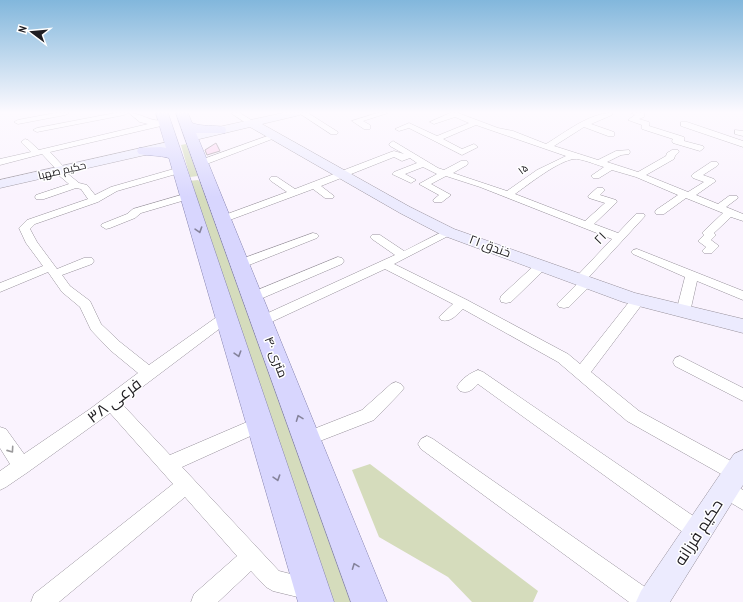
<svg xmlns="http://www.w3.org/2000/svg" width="743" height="602" font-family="'Archivo Narrow',Cairo,sans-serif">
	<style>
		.green { fill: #d5dcbc }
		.building { fill: #fbd4f0; stroke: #a2979f }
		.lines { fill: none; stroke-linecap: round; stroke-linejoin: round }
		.street-casing { stroke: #97919b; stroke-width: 1 }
		.secondary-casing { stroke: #97919b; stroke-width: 1 }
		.primary-casing { stroke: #8684b0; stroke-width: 1 }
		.street { fill: #fff; fill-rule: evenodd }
		.secondary { fill: #ecebfe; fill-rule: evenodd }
		.primary { fill: #d8d6fe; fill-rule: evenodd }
		.oneway { stroke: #85839b }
		.oneway2 { stroke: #9a999b }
		.labels { text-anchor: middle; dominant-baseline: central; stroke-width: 3; stroke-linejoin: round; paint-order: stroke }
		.far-street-label { font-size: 11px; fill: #1f1d21; stroke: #fff }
		.street-label { font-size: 13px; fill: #1f1d21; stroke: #fff }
		.near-street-label { font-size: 16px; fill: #1f1d21; stroke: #fff }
	</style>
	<rect width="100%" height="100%" fill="#faf3fe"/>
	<g class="green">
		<polygon points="186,144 198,176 190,177 181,145"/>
		<polygon points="198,180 200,182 304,470 356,602 334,602 331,599 189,181"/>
		<polygon points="370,464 538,591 533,602 472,602 448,577 379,537 352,470"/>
	</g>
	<polygon class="building" points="216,143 220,151 207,155 205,150"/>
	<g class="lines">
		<defs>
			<g id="street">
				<polygon points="55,113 69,113 65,115 18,124 14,122 18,120"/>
				<polygon points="115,113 128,113 124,115 37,132 33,130 37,128"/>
				<path d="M129,113C142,113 151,123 165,120L169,122L161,126L50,152L62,165L64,167L62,169L79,183L87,185L95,195L111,187L177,168H183L185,170L183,172L117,191L98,202L35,224L30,229L37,242L57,269L84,258H92L94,261L92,264L62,275L70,286L90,301L101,324L120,342L149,365L221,314L226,312L231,314L233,317L231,320L121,403L170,455L254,419L260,417L266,419L268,424L266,429L182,467L279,571L318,581L321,589L318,597L310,600L273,591L266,587L251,571L218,602H191L194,594L237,556L185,497L59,602H31L34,594L173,484L110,413L28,472L6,487L0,490V471L10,464L0,448V427L6,429L24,454L90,409L138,373L110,350L91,330L80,307L62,292L48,272L0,292V283L43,266L26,243L19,228L27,220L88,199L81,189L76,188L44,199H36L35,197L36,195L69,184L56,173L54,171L56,169L42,154L0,165V159L31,152L21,142L25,139L28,140L39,150L148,124L140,122Z"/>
				<polygon points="231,113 240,113 256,123 255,125 249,125"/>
				<polygon points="299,113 308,113 338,132 337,134 331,134"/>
				<polygon points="377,113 388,113 363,121 370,125 370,129 364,129 352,121"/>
				<path d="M450,113H458L498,128L513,131L546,144C566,132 589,113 612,113V115L591,124L614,132V136H608L584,127L554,146L598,160L616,151L629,150L630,152L629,154L621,155L607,162L638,172L666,156L667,153L672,150H678L679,152L675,156L674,159L646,175L688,192L704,182L693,178L691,176L693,174L711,162H717L719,164L717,166L703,175L714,179L716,181L696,195L718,204L729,196H737L738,198L726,207L743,214V221L731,217L714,233L716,235L711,240L719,246L712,253H704L702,251L706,247L698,241L704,235L702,233L704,231L723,213L686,198L664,214H656L655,212L656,210L678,195L636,177L612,170L599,178H593L591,176L604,167C597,165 580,158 574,159C558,161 529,184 515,194L585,221L605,203L589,198L588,196L597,188H603L605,190L600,195L616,200L617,202L594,224L618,233L636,214H644L645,216L588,278L593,282L591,285L569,307L564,308L559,307L557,304L578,283L574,280L576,277L612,239L480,187L446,176L431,184L451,195L442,202H434L433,200L439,195L419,184L437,174L423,167L405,174L416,180L411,183L392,174L394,172L417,163L410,158L402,161L394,157L321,186L334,196L333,198H325L313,189L227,221H219L218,219L219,217L287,192L271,181L269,179L271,177H277L295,189L391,152L394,151L404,154L390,146L389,144L393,141L438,168L444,170L461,161H467L468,163L467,165L453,173L507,191L537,170L566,156L476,125L443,139L462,149L474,144L478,147L462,155L409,128L399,131L395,129L409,123L437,136L469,123L455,117L434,124L430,122Z"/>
				<polygon points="632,113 644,113 644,117 639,119 649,122 649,126 684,137 684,141 703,146 704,148 700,151 673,143 672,141 673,139 642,129 642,125 628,120 635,115"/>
				<polygon points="681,122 687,122 743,141 743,147 681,126"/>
				<polygon points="735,130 743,131 743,136 735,134"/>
				<polygon points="273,134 276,134 280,136 204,165 198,165 197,163 198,161"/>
				<polygon points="188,193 192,194 193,196 192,198 141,213 135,218 110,228 106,229 101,226 102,224 127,214 133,209"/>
				<path d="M448,229L453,232L452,234L394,264L467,300L568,354L580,364L633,297L638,296L643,297L644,300L643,303L591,372L639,411L742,467V479L736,481L730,479L627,421L558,362L472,314L463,309C456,315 451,323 441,320L439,317L453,304L385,269L267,324L262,326L257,324L255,321L257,318L395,255L372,239L370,237L372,235H380L404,251Z"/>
				<polygon points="313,233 317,234 319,236 317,238 244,267 236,267 234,264 236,261"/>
				<polygon points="637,249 743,291 743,300 697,281 690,312 688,315 683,317 678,315 676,312 685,277 633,254 631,252 633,250"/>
				<polygon points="338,257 342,258 344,261 342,264 258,300 253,301 248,300 247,297 248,294"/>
				<polygon points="542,261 546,262 548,265 546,268 511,302 506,303 501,302 500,299 501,296 538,262"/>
				<polygon points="680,356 743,388 743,401 675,366 673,362 675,358"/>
				<path d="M478,370L483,372L705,524L708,531L705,538L698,541L691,538L478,384C472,390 468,394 460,391L457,387C461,379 470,373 478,370Z"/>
				<polygon points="396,382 401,384 404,388 401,392 374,420 307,446 301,444 298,439 301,434 362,410 391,384"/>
				<polygon points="427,436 433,439 655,594 658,602 629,602 421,449 418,444 421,439"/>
				<polygon points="725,480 743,490 743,510 718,495 716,489 718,483"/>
			</g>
			<g id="secondary">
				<polygon points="283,113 301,113 300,115 262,124 410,207 454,229 635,293 743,319 743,333 623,302 442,235 400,213 250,127 191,141 187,140 185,137 187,134 191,133"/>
				<polygon points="172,141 176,142 178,145 176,148 0,188 0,180"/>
				<polygon points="743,450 743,485 670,602 636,602 641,591 734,454"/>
			</g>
			<g id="primary">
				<path d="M156,113H168L334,602H298L169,158C159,155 149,156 139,154L137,151L139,148L161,147L166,148Z"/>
				<path d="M176,113H188L192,123C203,127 214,125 225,127L226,130L225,133H196L387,602H351Z"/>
			</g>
		</defs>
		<use href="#street" class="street-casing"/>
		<use href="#secondary" class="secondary-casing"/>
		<use href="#primary" class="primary-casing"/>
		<use href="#street" class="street"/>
		<use href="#secondary" class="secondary"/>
		<use href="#primary" class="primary"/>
	</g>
	<defs><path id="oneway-chevron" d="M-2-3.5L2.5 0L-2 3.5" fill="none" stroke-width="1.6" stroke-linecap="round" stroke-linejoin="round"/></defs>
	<g class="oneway">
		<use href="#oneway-chevron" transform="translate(199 230) rotate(72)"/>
		<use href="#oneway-chevron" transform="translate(238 354) rotate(73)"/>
		<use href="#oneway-chevron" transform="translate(299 418) rotate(-111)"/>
		<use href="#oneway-chevron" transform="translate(277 478) rotate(72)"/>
		<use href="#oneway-chevron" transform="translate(355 566) rotate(-111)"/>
	</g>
	<use class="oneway2" href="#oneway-chevron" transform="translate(11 450) rotate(55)"/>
	<linearGradient id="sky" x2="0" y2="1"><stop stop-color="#82b7dc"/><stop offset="0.57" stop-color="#fdfaff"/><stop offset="1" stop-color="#fdfaff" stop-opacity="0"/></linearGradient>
	<rect width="743" height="197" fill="url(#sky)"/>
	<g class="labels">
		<g class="far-street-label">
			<text transform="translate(523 169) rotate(-36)">۱۵</text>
			<text transform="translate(62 170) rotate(-13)">حکیم صهبا</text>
		</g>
		<g class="street-label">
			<text transform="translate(600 238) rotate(-46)">۲۱</text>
			<text transform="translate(490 246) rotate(20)">۲۱ خندق</text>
			<text transform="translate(276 357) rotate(69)">۴۰ متری</text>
		</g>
		<g class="near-street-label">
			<text transform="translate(114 400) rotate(-37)">فرعی ۳۸</text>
			<text transform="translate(698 532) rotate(-57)">حکیم فرزانه</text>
		</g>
	</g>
	<g transform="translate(32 32) rotate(286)" stroke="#ffffff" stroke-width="3" paint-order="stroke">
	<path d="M0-3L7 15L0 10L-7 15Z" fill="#1f1d21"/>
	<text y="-6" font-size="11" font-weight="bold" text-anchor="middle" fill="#1f1d21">N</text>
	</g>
</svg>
